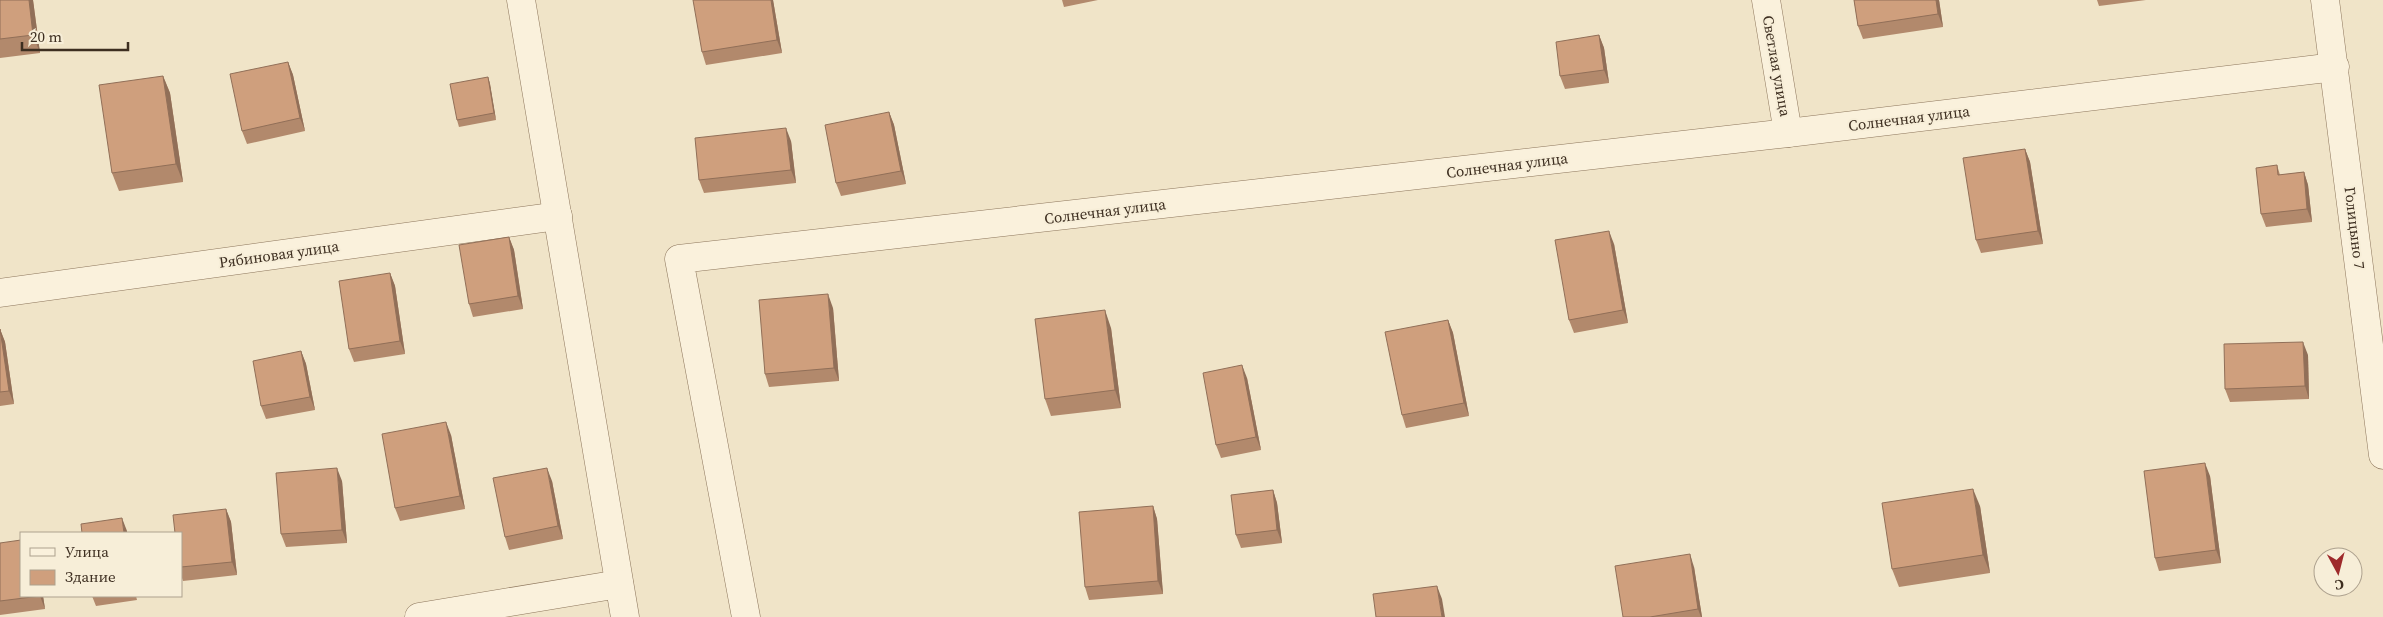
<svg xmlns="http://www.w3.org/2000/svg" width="2383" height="617" font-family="'Source Serif 4',serif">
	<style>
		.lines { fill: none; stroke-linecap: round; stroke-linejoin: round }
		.street-casing { stroke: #8d765c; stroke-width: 29 }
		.street { stroke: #faf1dc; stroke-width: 28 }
		.wall { fill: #b2896c }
		.shaded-wall { fill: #916f58 }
		.building { fill: #cf9f7d; stroke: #916f58 }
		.labels { text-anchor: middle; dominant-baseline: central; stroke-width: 4; stroke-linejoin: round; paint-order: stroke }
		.street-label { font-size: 15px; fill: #3d2e20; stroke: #f7eed8 }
	</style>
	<rect width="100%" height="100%" fill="#f0e4c8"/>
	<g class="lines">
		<defs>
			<g id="street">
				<polyline points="521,0 625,617"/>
				<polyline points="1766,0 1788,133"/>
				<polyline points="2325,0 2383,455"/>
				<polyline points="0,293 558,216"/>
				<polyline points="419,617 619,584"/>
				<polyline points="746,617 679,259 1788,133 2335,67"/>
			</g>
		</defs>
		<use href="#street" class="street-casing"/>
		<use href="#street" class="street"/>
	</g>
	<g class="wall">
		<polygon points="0,0 33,0 40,53 0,58"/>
		<polygon points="773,0 782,53 706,65 702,52"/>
		<polygon points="1062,0 1098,0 1064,7"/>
		<polygon points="1854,0 1939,0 1943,27 1863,39 1858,26"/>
		<polygon points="2097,0 2146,0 2099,6"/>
		<polygon points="1599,35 1604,48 1609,83 1565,89 1560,76"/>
		<polygon points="288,62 293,75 305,131 247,144 242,131"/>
		<polygon points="163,76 170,93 183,182 119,191 112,173"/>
		<polygon points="488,77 490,84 496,120 459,127 457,120"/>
		<polygon points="889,112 894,125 906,184 841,196 836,183"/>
		<polygon points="791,141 796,183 704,193 699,180"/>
		<polygon points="2025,149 2030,162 2043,244 1981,253 1976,240"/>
		<polygon points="2277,165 2280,175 2304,172 2308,185 2312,222 2266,227 2261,214"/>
		<polygon points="509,237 514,250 523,309 473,317 469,304"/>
		<polygon points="1614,244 1628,323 1574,333 1569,320"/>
		<polygon points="390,273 395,286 405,354 354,362 349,349"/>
		<polygon points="833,308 839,381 769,387 765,374"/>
		<polygon points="1448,320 1453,333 1469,416 1406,428 1402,415"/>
		<polygon points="1111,328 1121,408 1051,416 1045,399"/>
		<polygon points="0,329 5,342 14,404 0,406"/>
		<polygon points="301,351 306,364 315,410 266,419 261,406"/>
		<polygon points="2308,355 2309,399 2230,402 2225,389"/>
		<polygon points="1247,378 1261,450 1221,458 1216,445"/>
		<polygon points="451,435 465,509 400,521 395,508"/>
		<polygon points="2210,476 2221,563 2159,571 2155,558"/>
		<polygon points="342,481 347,543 286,547 281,534"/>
		<polygon points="552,481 563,539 509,550 505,537"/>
		<polygon points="1273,490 1277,503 1282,543 1241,548 1236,535"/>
		<polygon points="1153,506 1157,519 1163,594 1089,600 1085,587"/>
		<polygon points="1980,506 1990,573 1899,587 1892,569"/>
		<polygon points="226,509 231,522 237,575 183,581 181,575 181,533"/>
		<polygon points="0,543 21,596 43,596 45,609 0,615"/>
		<polygon points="1694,567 1702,617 1623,617"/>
		<polygon points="92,596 136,596 137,600 96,606"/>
	</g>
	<g class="shaded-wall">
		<polygon points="29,0 33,0 40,53 33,35"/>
		<polygon points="771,0 773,0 782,53 777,40"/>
		<polygon points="1936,0 1939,0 1943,27 1938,14"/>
		<polygon points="1599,35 1604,48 1609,83 1604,70"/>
		<polygon points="288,62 293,75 305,131 300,118"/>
		<polygon points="163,76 170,93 183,182 176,164"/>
		<polygon points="488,77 490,84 496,120 494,113"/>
		<polygon points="889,112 894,125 906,184 901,171"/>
		<polygon points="786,128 791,141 796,183 791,170"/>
		<polygon points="2025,149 2030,162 2043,244 2038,231"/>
		<polygon points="2304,172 2308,185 2312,222 2307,209"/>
		<polygon points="1609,231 1614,244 1628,323 1623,310"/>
		<polygon points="509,237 514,250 523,309 518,296"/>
		<polygon points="390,273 395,286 405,354 400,341"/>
		<polygon points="828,294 833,308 839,381 834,368"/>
		<polygon points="1105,310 1111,328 1121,408 1115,390"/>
		<polygon points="1448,320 1453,333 1469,416 1464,403"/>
		<polygon points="0,329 5,342 14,404 9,391"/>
		<polygon points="2303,342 2308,355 2309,399 2305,386"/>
		<polygon points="301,351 306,364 315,410 310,397"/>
		<polygon points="1242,365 1247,378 1261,450 1256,437"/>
		<polygon points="446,422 451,435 465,509 460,496"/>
		<polygon points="2205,463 2210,476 2221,563 2216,550"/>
		<polygon points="337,468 342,481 347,543 342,530"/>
		<polygon points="547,468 552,481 563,539 558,526"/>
		<polygon points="1973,489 1980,506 1990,573 1983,555"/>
		<polygon points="1273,490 1277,503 1282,543 1277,530"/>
		<polygon points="1153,506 1157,519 1163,594 1158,581"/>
		<polygon points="226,509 231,522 237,575 232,562"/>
		<polygon points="122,518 127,531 127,533 124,533"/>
		<polygon points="1690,554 1694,567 1702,617 1701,617 1698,609"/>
		<polygon points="1437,586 1442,599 1445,617 1442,617"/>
		<polygon points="40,596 43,596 45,609"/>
	</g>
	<g class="building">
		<polygon points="0,0 29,0 33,35 0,39"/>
		<polygon points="693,0 771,0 777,40 702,52"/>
		<polygon points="1854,0 1936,0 1938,14 1858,26"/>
		<polygon points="1599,35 1604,70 1560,76 1556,42"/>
		<polygon points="288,62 300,118 242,131 230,74"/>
		<polygon points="163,76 176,164 112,173 99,85"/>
		<polygon points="488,77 494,113 457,120 450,84"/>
		<polygon points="889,112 901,171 836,183 825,125"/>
		<polygon points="786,128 791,170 699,180 695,138"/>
		<polygon points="2025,149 2038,231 1976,240 1963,158"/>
		<polygon points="2277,165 2278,175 2304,172 2307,209 2261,214 2256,168"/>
		<polygon points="1609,231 1623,310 1569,320 1555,240"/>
		<polygon points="509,237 518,296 469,304 459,245"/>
		<polygon points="390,273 400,341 349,349 339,281"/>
		<polygon points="828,294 834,368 765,374 759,300"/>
		<polygon points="1105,310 1115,390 1045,399 1035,319"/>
		<polygon points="1448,320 1464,403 1402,415 1385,332"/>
		<polygon points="0,329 9,391 0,392"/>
		<polygon points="2303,342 2305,386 2225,389 2224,344"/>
		<polygon points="301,351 310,397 261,406 253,361"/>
		<polygon points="1242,365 1256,437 1216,445 1203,373"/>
		<polygon points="446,422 460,496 395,508 382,434"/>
		<polygon points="2205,463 2216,550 2155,558 2144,471"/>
		<polygon points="337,468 342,530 281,534 276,473"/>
		<polygon points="547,468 558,526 505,537 493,478"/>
		<polygon points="1973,489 1983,555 1892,569 1882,503"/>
		<polygon points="1273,490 1277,530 1236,535 1231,495"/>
		<polygon points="1153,506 1158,581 1085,587 1079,512"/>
		<polygon points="226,509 232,562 181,567 181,533 175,533 173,515"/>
		<polygon points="122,518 124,533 82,533 81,524"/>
		<polygon points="21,540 21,596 40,596 0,601 0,543"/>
		<polygon points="1690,554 1698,609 1650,617 1623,617 1615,566"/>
		<polygon points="1437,586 1442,617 1376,617 1373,594"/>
	</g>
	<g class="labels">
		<g class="street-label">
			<text transform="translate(1777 66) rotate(80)">Светлая улица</text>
			<text transform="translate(1909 118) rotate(-7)">Солнечная улица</text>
			<text transform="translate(1507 165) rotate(-7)">Солнечная улица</text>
			<text transform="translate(1105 211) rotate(-7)">Солнечная улица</text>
			<text transform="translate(2355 228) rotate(83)">Голицыно 7</text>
			<text transform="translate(279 254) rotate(-8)">Рябиновая улица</text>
		</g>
	</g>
	<rect x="20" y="532" width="162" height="65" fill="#f7eed8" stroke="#ada18e"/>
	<rect x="30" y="548" width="25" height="8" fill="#faf1dc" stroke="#ada18e"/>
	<text x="65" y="557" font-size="15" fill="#3d2e20">Улица</text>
	<rect x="30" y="570" width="25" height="15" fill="#cf9f7d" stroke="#ada18e"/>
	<text x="65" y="582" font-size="15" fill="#3d2e20">Здание</text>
	<g transform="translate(2338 572) rotate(173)"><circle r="24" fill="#f7eed8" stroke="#ada18e"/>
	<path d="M0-4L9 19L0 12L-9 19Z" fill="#9e2a2b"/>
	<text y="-8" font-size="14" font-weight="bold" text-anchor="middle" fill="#3d2e20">С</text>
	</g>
	<path d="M22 42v8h106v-8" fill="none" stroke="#3d2e20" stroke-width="2.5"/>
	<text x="30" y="42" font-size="15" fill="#3d2e20" stroke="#f7eed8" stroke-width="4" paint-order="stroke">20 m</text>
</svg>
